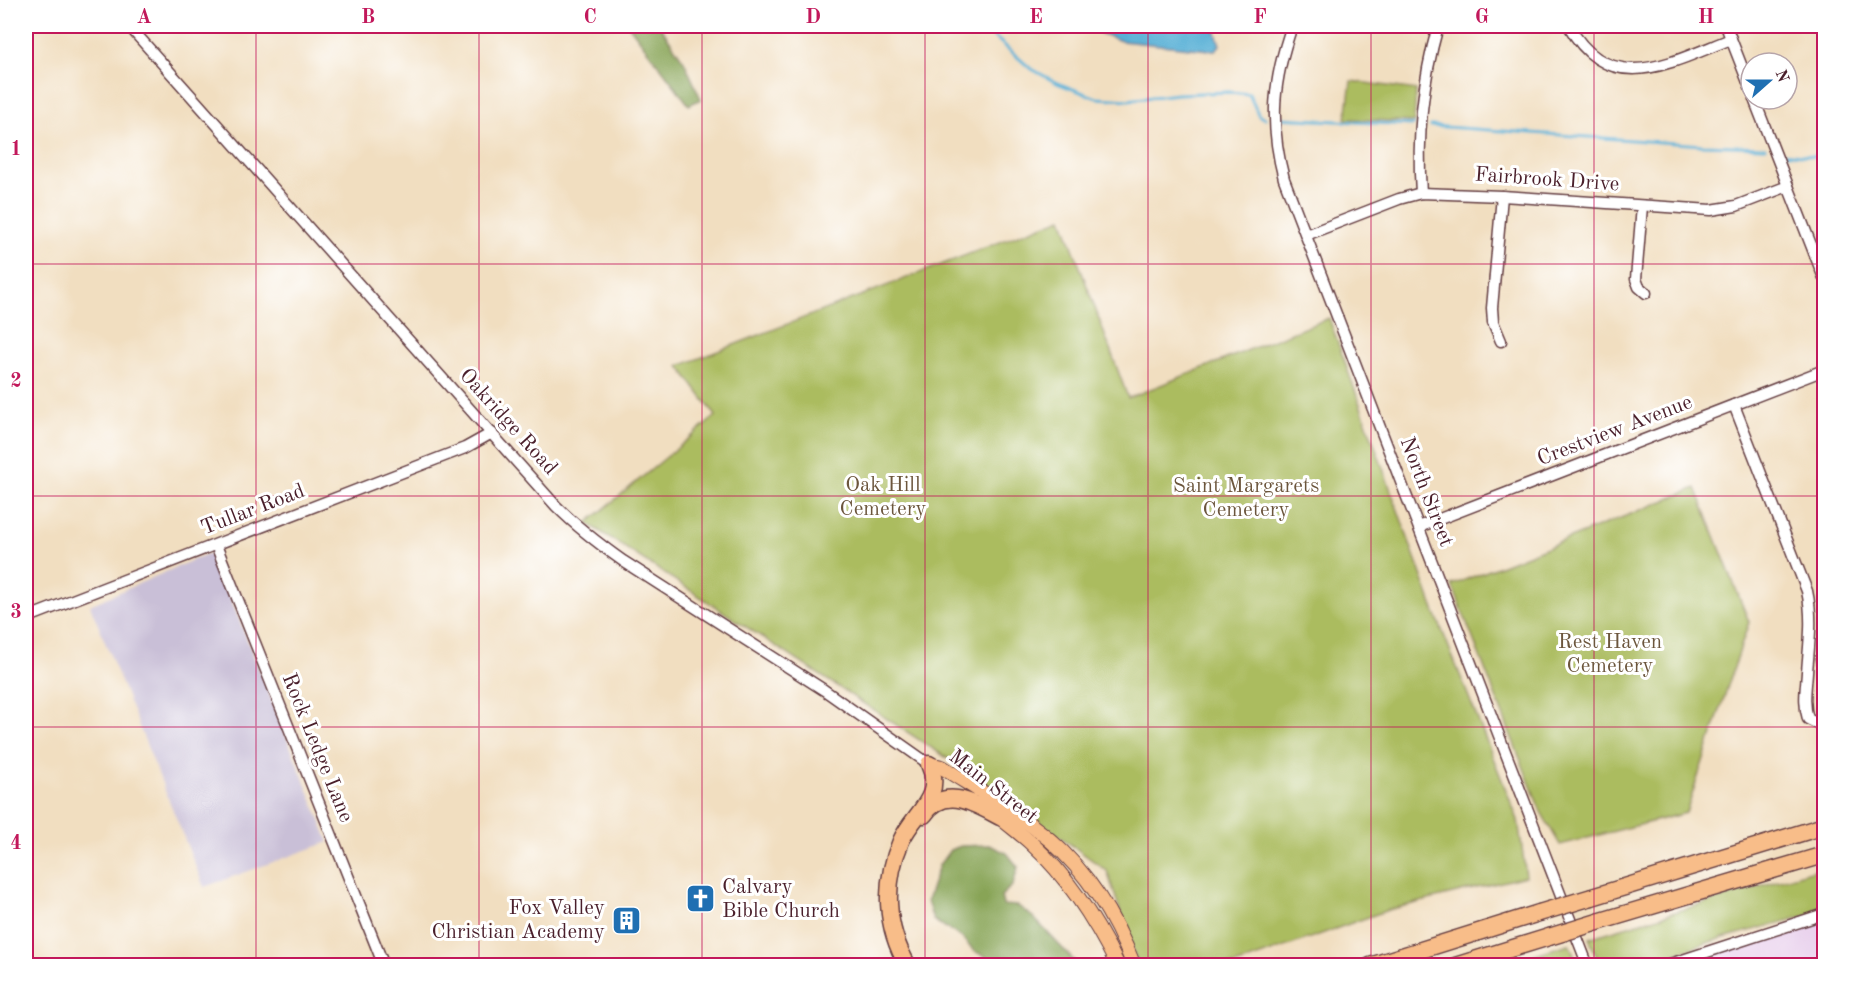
<svg xmlns="http://www.w3.org/2000/svg" width="1850" height="991" font-family="'Old Standard TT',serif">
	<style>
		.built { fill: #e9d2ed }
		.industrial { fill: #c9bfd7 }
		.green { fill: #abbc5f; stroke: #7a6e45; stroke-width: 1.5 }
		.forest { fill: #88a456; stroke: #696240; stroke-width: 1.5 }
		.water { fill: #59b0d6; stroke: #526880; stroke-width: 1.5 }
		.lines { fill: none; stroke-linecap: round; stroke-linejoin: round }
		.stream { stroke: #59b0d6; stroke-width: 3 }
		.minor-casing { stroke: #633c41; stroke-width: 13 }
		.major-casing { stroke: #633c41; stroke-width: 16 }
		.highway-casing { stroke: #633c41; stroke-width: 19 }
		.minor { stroke: #fff; stroke-width: 10 }
		.major { stroke: #f8bd89; stroke-width: 14 }
		.highway { stroke: #f8bd89; stroke-width: 16 }
		.highway-bridge-casing { stroke: #633c41; stroke-width: 19; stroke-linecap: butt }
		.highway-bridge { stroke: #f8bd89; stroke-width: 16 }
		.grid { fill: none; stroke: #c2185b; stroke-width: 1.5; stroke-opacity: 0.55 }
		.labels { text-anchor: middle; dominant-baseline: central; stroke-width: 6; stroke-linejoin: round; paint-order: stroke }
		.street-label { font-size: 21px; fill: #4a1f2b; stroke: #fff }
		.park-label { font-size: 21px; fill: #6c563d; stroke: #fff }
		.poi-label { font-size: 21px; fill: #4a1f2b; stroke: #fff; text-anchor: start }
		.neatline { fill: none; stroke: #c2185b; stroke-width: 2 }
		.grid-label { font-size: 20px; text-anchor: middle; font-weight: bold; fill: #c2185b }
	</style>
	<rect width="100%" height="100%" fill="#fff"/>
	<filter id="ink" filterUnits="userSpaceOnUse"><feTurbulence type="fractalNoise" baseFrequency=".0167" numOctaves="2"/><feDisplacementMap in="SourceGraphic" scale="12" xChannelSelector="R" yChannelSelector="G"/><feConvolveMatrix kernelMatrix="1 2 1 2 8 2 1 2 1" color-interpolation-filters="sRGB"/></filter>
	<filter id="wash" filterUnits="userSpaceOnUse"><feTurbulence type="fractalNoise" baseFrequency=".008" numOctaves="4" result="noise"/><feDisplacementMap in="SourceGraphic" scale="24" xChannelSelector="R" yChannelSelector="G"/><feGaussianBlur stdDeviation="1.35" result="paint"/><feColorMatrix in="noise" values="0 0 0 0 0 0 0 0 0 0 0 0 0 0 0 0 0 1.4 0 .05"/><feComposite in="paint" operator="in"/></filter>
	<g filter="url(#wash)">
		<rect width="100%" height="100%" fill="#f1dec0"/>
		<polygon class="built" points="1824,918 1824,965 1680,965"/>
		<polygon class="industrial" points="209,553 216,563 329,842 204,887 90,605"/>
		<g class="green">
			<polygon points="1351,81 1416,90 1414,122 1346,119"/>
			<polygon points="1062,218 1128,398 1329,318 1432,605 1518,820 1526,876 1388,910 1235,965 1138,965 1107,871 993,788 587,523 716,416 679,366"/>
			<polygon points="1696,488 1749,622 1686,813 1560,845 1541,812 1452,585"/>
			<polygon points="1824,867 1824,911 1723,938 1637,965 1600,965 1589,938"/>
			<polygon points="1569,944 1579,965 1499,965"/>
		</g>
		<g class="forest">
			<polygon points="629,26 660,26 684,61 701,99 689,105"/>
			<polygon points="989,845 1007,853 1018,867 1013,885 1001,896 1003,905 1018,906 1033,917 1078,965 1048,965 1045,963 1000,964 974,951 961,937 933,920 927,901 939,865 950,850 961,846"/>
		</g>
		<polygon class="water" points="1082,26 1214,26 1220,45 1215,50 1210,50 1121,41"/>
		<g class="lines">
			<g class="stream">
				<polyline points="985,26 989,32 1030,68 1057,83 1097,98 1128,100 1177,94 1230,92 1249,94 1259,116 1265,118"/>
				<polyline points="1279,118 1413,125"/>
				<polyline points="1431,126 1703,145 1765,147"/>
				<polyline points="1782,153 1824,157"/>
			</g>
		</g>
	</g>
	<g filter="url(#ink)">
		<g class="lines">
			<defs>
				<g id="minor">
					<path d="M129,26L556,506C577,527 599,544 623,561L824,690L929,764"/>
					<path d="M1292,26C1273,80 1269,123 1284,179L1588,966"/>
					<path d="M1569,26C1610,99 1671,62 1731,39"/>
					<polyline points="1726,26 1751,90"/>
					<polyline points="1754,99 1824,278"/>
					<path d="M1421,193C1417,138 1423,79 1438,26"/>
					<polyline points="1642,206 1636,279 1639,287 1646,293"/>
					<polyline points="1306,235 1399,199 1421,193 1502,196 1711,210 1736,206 1788,186"/>
					<polyline points="1501,341 1493,322 1492,308 1502,196"/>
					<path d="M1734,405L1807,591C1813,618 1809,644 1807,672C1806,688 1803,703 1808,719L1816,723H1824"/>
					<polyline points="1419,527 1824,370"/>
					<polyline points="216,545 384,966"/>
					<polyline points="26,618 465,448 492,433"/>
					<polyline points="1664,966 1824,914"/>
				</g>
				<g id="major">
					<path d="M929,764L942,767C978,790 1017,812 1050,840C1088,873 1116,919 1134,966"/>
					<path d="M993,811C1006,823 1020,833 1032,844C1069,878 1096,921 1118,966"/>
				</g>
				<g id="highway">
					<path d="M924,815C945,784 975,804 1000,817"/>
					<polyline points="1592,897 1824,826"/>
					<polyline points="1601,921 1824,855"/>
					<path d="M908,966C885,927 883,883 901,841C913,813 945,797 929,764"/>
					<polyline points="1370,966 1539,913"/>
					<polyline points="1455,966 1549,937"/>
				</g>
			</defs>
			<use href="#minor" class="minor-casing"/>
			<use href="#major" class="major-casing"/>
			<use href="#highway" class="highway-casing"/>
			<use href="#minor" class="minor"/>
			<use href="#major" class="major"/>
			<use href="#highway" class="highway"/>
			<defs>
				<g id="highway-bridge">
					<polyline points="1539,913 1592,897"/>
					<polyline points="1549,937 1601,921"/>
				</g>
			</defs>
			<use href="#highway-bridge" class="highway-bridge-casing"/>
			<use href="#highway-bridge" class="highway-bridge"/>
		</g>
	</g>
	<path class="grid" d="M256,26V966M479,26V966M702,26V966M925,26V966M1148,26V966M1371,26V966M1594,26V966M26,264H1824M26,496H1824M26,727H1824"/>
	<defs>
		<symbol id="church-square" viewBox="-11 -11 22 22"><rect x="-9" y="-9" width="18" height="18" rx="4" fill="#1f6fb2" stroke="#fff"/><path d="M-1.2-6h2.4v3.5h3.3v2.4h-3.3V6h-2.4V-.1h-3.3v-2.4h3.3Z" fill="#fff"/></symbol>
		<symbol id="building-square" viewBox="-11 -11 22 22"><rect x="-9" y="-9" width="18" height="18" rx="4" fill="#1f6fb2" stroke="#fff"/><path d="M-4-6H4V6H1V3H-1V6H-4ZM-2.5-4.3h1.7v1.8h-1.7ZM.8-4.3h1.7v1.8H.8ZM-2.5-1h1.7V.8h-1.7ZM.8-1h1.7V.8H.8Z" fill="#fff"/></symbol>
	</defs>
	<g fill-rule="evenodd">
		<use href="#church-square" x="684" y="882" width="33" height="33"/>
		<use href="#building-square" x="610" y="904" width="33" height="33"/>
	</g>
	<g class="labels">
		<g class="street-label">
			<text transform="translate(1547 180) rotate(4)">Fairbrook Drive</text>
			<text transform="translate(508 422) rotate(48)">Oakridge Road</text>
			<text transform="translate(1615 431) rotate(-21)">Crestview Avenue</text>
			<text transform="translate(1426 492) rotate(69)">North Street</text>
			<text transform="translate(253 510) rotate(-21)">Tullar Road</text>
			<text transform="translate(317 748) rotate(68)">Rock Ledge Lane</text>
			<text transform="translate(993 787) rotate(38)">Main Street</text>
		</g>
		<g class="park-label">
			<text x="883" y="485">Oak Hill<tspan x="883" dy="24">Cemetery</tspan></text>
			<text x="1246" y="486">Saint Margarets<tspan x="1246" dy="24">Cemetery</tspan></text>
			<text x="1610" y="642">Rest Haven<tspan x="1610" dy="24">Cemetery</tspan></text>
		</g>
		<g class="poi-label">
			<text x="722" y="887">Calvary<tspan x="722" dy="24">Bible Church</tspan></text>
			<text x="605" y="908" text-anchor="end">Fox Valley<tspan x="605" dy="24">Christian Academy</tspan></text>
		</g>
	</g>
	<rect width="1850" height="991" fill="none" stroke="#fff" stroke-width="66"/>
	<g transform="translate(1769 81) rotate(69)"><circle r="28" fill="#ffffff" stroke="#b7a5aa" stroke-width="1.5"/>
	<path d="M0-4.5L10 22L0 15L-10 22Z" fill="#1f6fb2"/>
	<text y="-9" font-size="16" font-weight="bold" text-anchor="middle" fill="#4a1f2b">N</text>
	</g>
	<rect x="33" y="33" width="1784" height="925" class="neatline"/>
	<g class="grid-label">
		<text x="144" y="23">A</text>
		<text x="368" y="23">B</text>
		<text x="590" y="23">C</text>
		<text x="813" y="23">D</text>
		<text x="1036" y="23">E</text>
		<text x="1260" y="23">F</text>
		<text x="1482" y="23">G</text>
		<text x="1706" y="23">H</text>
		<text x="16" y="155">1</text>
		<text x="16" y="387">2</text>
		<text x="16" y="618">3</text>
		<text x="16" y="849">4</text>
	</g>
</svg>
